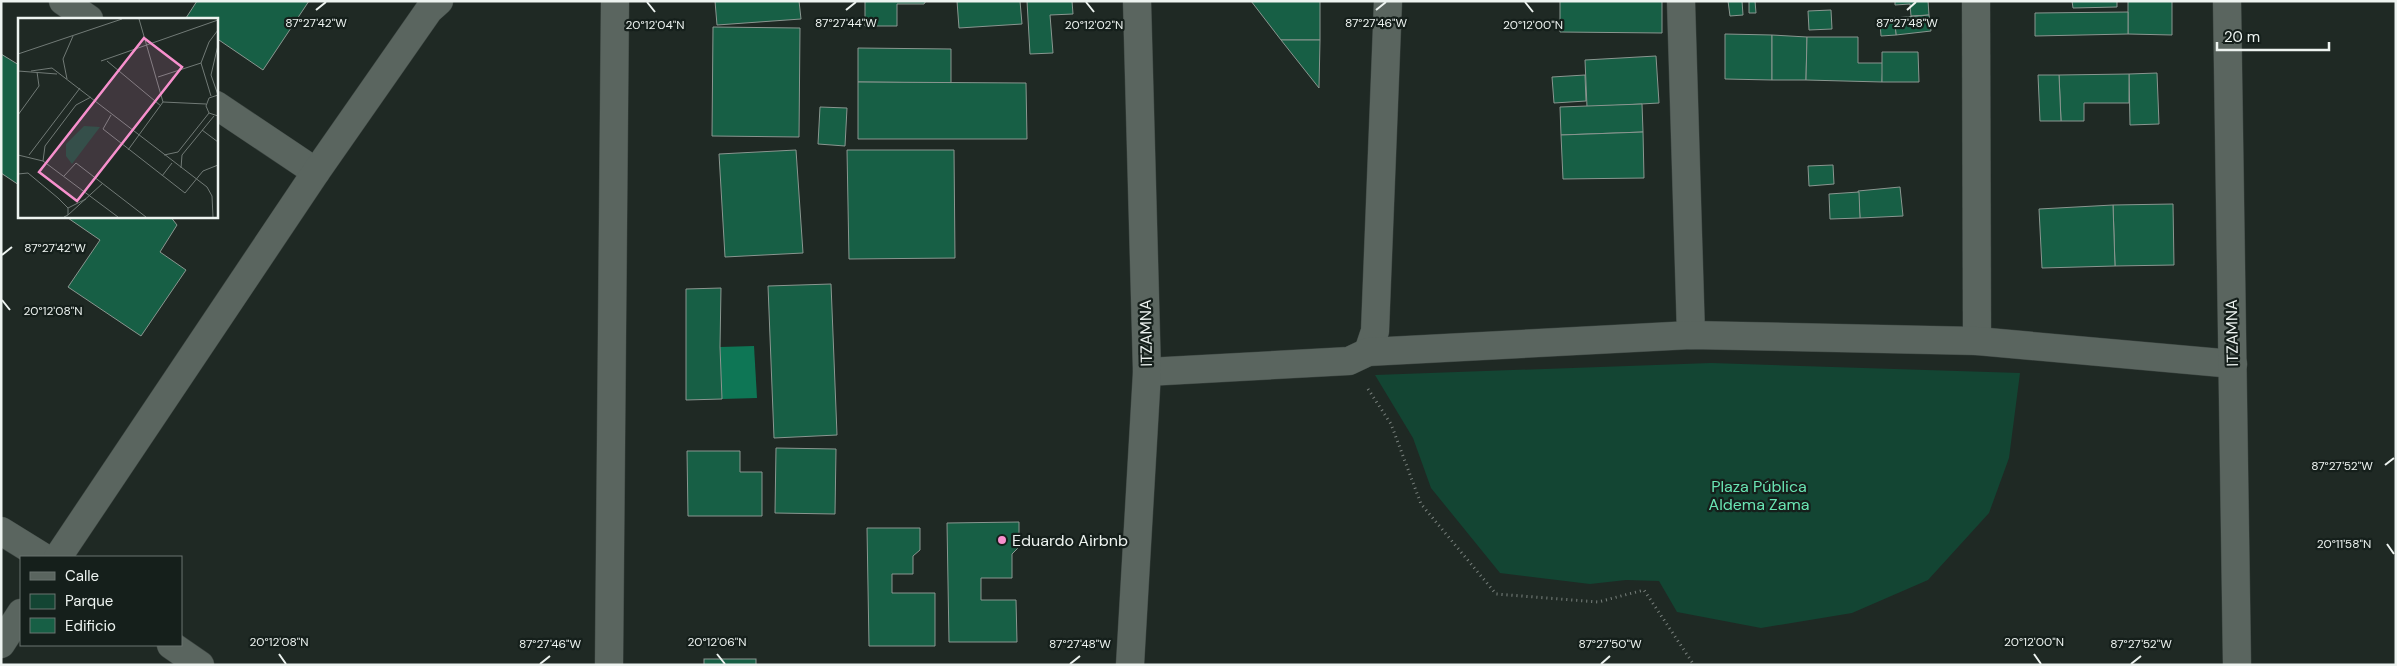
<svg xmlns="http://www.w3.org/2000/svg" width="2397" height="666" font-family="'DM Sans',sans-serif">
	<style>
		.green { fill: #134533 }
		.water { fill: #0e7655 }
		.building { fill: #175f45; stroke: #8a9690 }
		.lines { fill: none; stroke-linecap: round; stroke-linejoin: round }
		.street-casing { stroke: #3a433f; stroke-width: 29 }
		.secondary-casing { stroke: #3a433f; stroke-width: 29 }
		.path { stroke: #7a827e; stroke-width: 3; stroke-dasharray: 1 4; stroke-linecap: butt }
		.street { stroke: #5a655f; stroke-width: 28 }
		.secondary { stroke: #5a655f; stroke-width: 28 }
		.ticks { fill: none; stroke: #edf3f0; stroke-width: 2 }
		.poi-dot { fill: #f790cd; stroke: #151f1b; stroke-width: 2 }
		.labels { text-anchor: middle; dominant-baseline: central; stroke-width: 4.5; stroke-linejoin: round; paint-order: stroke }
		.street-label { font-size: 16px; fill: #edf3f0; stroke: #151f1b }
		.park-label { font-size: 16px; fill: #6ae6b4; stroke: #151f1b }
		.poi-label { font-size: 16px; fill: #edf3f0; stroke: #151f1b; text-anchor: start }
		.inset-road { fill: none; stroke: #717a76; stroke-width: 1 }
		.view { fill: #f790cd; fill-opacity: 0.15; stroke: #f790cd; stroke-width: 2.5 }
		.inset-edge { fill: none; stroke: #edf3f0; stroke-width: 2.5 }
		.ticks-label { font-size: 12px; text-anchor: middle; fill: #edf3f0; stroke: #151f1b; stroke-width: 4.5; stroke-linejoin: round; paint-order: stroke }
	</style>
	<rect width="100%" height="100%" fill="#1f2924"/>
	<polygon class="green" points="1711,363 2020,373 2009,458 1989,513 1928,580 1852,613 1761,628 1677,612 1659,581 1626,580 1590,584 1500,573 1431,488 1413,438 1375,375"/>
	<polygon class="water" points="754,346 757,398 722,399 720,347"/>
	<g class="building">
		<polygon points="197,1 309,1 263,70 216,38 216,19 186,18"/>
		<polygon points="715,1 799,1 801,19 717,25"/>
		<polygon points="865,1 926,1 924,4 897,4 897,26 865,26"/>
		<polygon points="957,1 1020,1 1022,24 959,28"/>
		<polygon points="1027,1 1072,1 1073,14 1050,15 1053,53 1030,54"/>
		<polygon points="1251,1 1320,1 1320,40 1281,40"/>
		<polygon points="1560,1 1662,1 1662,33 1560,32"/>
		<polygon points="1728,1 1742,1 1743,15 1730,16"/>
		<polygon points="1749,1 1755,1 1756,13 1749,13"/>
		<polygon points="1895,1 1928,1 1929,15 1911,16 1910,4 1895,5"/>
		<polygon points="2072,1 2117,1 2117,7 2073,8"/>
		<polygon points="2128,1 2172,1 2172,35 2128,34"/>
		<polygon points="1831,10 1832,29 1809,30 1808,11"/>
		<polygon points="2128,12 2128,34 2035,36 2035,13"/>
		<polygon points="1929,15 1931,31 1896,35 1894,18"/>
		<polygon points="1895,22 1896,35 1881,36 1880,23"/>
		<polygon points="713,27 800,28 799,137 712,136"/>
		<polygon points="1725,34 1772,35 1772,80 1725,79"/>
		<polygon points="1772,35 1807,37 1806,80 1772,80"/>
		<polygon points="1807,37 1858,37 1858,63 1883,63 1882,82 1806,80"/>
		<polygon points="1281,40 1320,40 1319,88"/>
		<polygon points="858,48 951,49 951,83 858,82"/>
		<polygon points="1882,52 1918,52 1919,82 1882,82"/>
		<polygon points="1,54 19,65 19,185 1,173"/>
		<polygon points="1656,56 1659,103 1587,107 1585,60"/>
		<polygon points="2157,73 2159,124 2130,125 2129,74"/>
		<polygon points="2129,74 2129,103 2084,103 2084,121 2061,121 2059,75"/>
		<polygon points="1585,75 1586,101 1554,103 1552,77"/>
		<polygon points="2038,75 2059,75 2061,121 2040,121"/>
		<polygon points="858,82 1026,83 1027,139 858,139"/>
		<polygon points="1642,104 1643,132 1561,135 1560,107"/>
		<polygon points="820,107 847,108 845,146 818,144"/>
		<polygon points="1643,132 1644,178 1563,179 1561,135"/>
		<polygon points="796,150 803,253 725,257 719,154"/>
		<polygon points="847,150 954,150 955,258 849,259"/>
		<polygon points="1833,165 1834,184 1809,186 1808,166"/>
		<polygon points="1900,187 1903,216 1860,218 1858,191"/>
		<polygon points="1859,192 1860,218 1830,219 1829,194"/>
		<polygon points="2173,204 2174,265 2115,266 2113,205"/>
		<polygon points="2113,205 2115,266 2042,268 2039,209"/>
		<polygon points="65,216 170,216 177,225 160,252 186,270 141,336 68,287 100,240"/>
		<polygon points="831,284 837,435 774,438 768,286"/>
		<polygon points="721,288 720,347 722,399 686,400 686,289"/>
		<polygon points="776,448 836,449 835,514 775,513"/>
		<polygon points="687,451 740,451 740,472 762,472 762,516 688,516"/>
		<polygon points="1019,522 1019,547 1012,554 1012,578 981,578 981,600 1016,600 1017,642 949,642 947,523"/>
		<polygon points="867,528 920,528 920,550 913,556 913,574 892,574 892,593 935,593 935,646 869,646"/>
		<rect x="704" y="659" width="52" height="6"/>
	</g>
	<g class="lines">
		<defs>
			<g id="street">
				<polyline points="63,1 89,19"/>
				<polyline points="1681,1 1691,335"/>
				<polyline points="1976,1 1977,341"/>
				<polyline points="216,105 316,172"/>
				<polyline points="1368,352 1375,331 1388,1"/>
				<polyline points="1147,372 1349,361 1368,352 1691,335 1977,341 2233,364"/>
				<polyline points="1,531 43,557"/>
				<polyline points="58,557 316,172 429,10 439,1"/>
				<polyline points="1,644 21,613"/>
				<polyline points="171,645 200,665"/>
				<polyline points="609,665 615,1"/>
			</g>
			<g id="secondary">
				<polyline points="2227,1 2237,665"/>
				<polyline points="1130,665 1147,372 1137,1"/>
			</g>
		</defs>
		<use href="#street" class="street-casing"/>
		<use href="#secondary" class="secondary-casing"/>
		<polyline class="path" points="1368,389 1391,424 1421,504 1496,594 1598,602 1644,590 1694,665"/>
		<use href="#street" class="street"/>
		<use href="#secondary" class="secondary"/>
	</g>
	<path class="ticks" d="M647,2L655,12M1086,2L1094,12M1525,2L1533,12M316,10L326,2M846,10L856,2M1376,10L1386,2M1907,10L1916,2M2,255L12,247M2,300L10,310M2385,465L2394,458M2387,544L2394,554M279,654L286,664M717,654L725,664M2034,654L2041,664M540,664L550,656M1070,664L1080,656M1601,664L1610,656M2131,664L2141,656"/>
	<circle class="poi-dot" cx="1002" cy="540" r="5"/>
	<g class="labels">
		<g class="street-label">
			<text transform="translate(1146 333) rotate(-91)">ITZAMNA</text>
			<text transform="translate(2232 333) rotate(-91)">ITZAMNA</text>
		</g>
		<g class="park-label">
			<text x="1759" y="486">Plaza Pública<tspan x="1759" dy="18">Aldema Zama</tspan></text>
		</g>
		<g class="poi-label">
			<text x="1012" y="540">Eduardo Airbnb</text>
		</g>
	</g>
	<g transform="translate(18 18)">
		<rect width="200" height="200" fill="#1f2924"/>
		<path d="M66,108L82,109L54,146L48,138V126Z" fill="#134533"/>
		<path class="inset-road" d="M0,36L104,1M83,43L200,2M89,43L143,88M0,53L39,56M13,53L34,50L189,169L194,178L195,199M140,59L183,45M49,61L45,41L55,18M200,77L193,57L200,27M200,77L191,80L188,88L191,95L200,98M193,78L183,45L191,24L200,12M145,84L188,86M0,97L21,68L19,54M93,97L85,111L167,175L185,153L200,147M184,112L200,124M110,132L145,84L121,1M0,137L25,143L100,199M11,137L62,70M146,137L160,134L191,95M25,143L27,128L58,87L73,79M163,150L164,137L196,98M0,156L10,155L40,180L50,190V197L46,199M46,158L58,145L128,199M144,158L154,145M50,190L68,181M50,197L85,165"/>
		<path class="view" d="M126,20L164,49L59,183L21,154Z"/>
		<rect width="200" height="200" class="inset-edge"/>
	</g>
	<g class="ticks-label">
		<text x="846" y="27">87°27'44"W</text>
		<text x="1376" y="27">87°27'46"W</text>
		<text x="1907" y="27">87°27'48"W</text>
		<text x="316" y="27">87°27'42"W</text>
		<text x="655" y="29">20°12'04"N</text>
		<text x="1094" y="29">20°12'02"N</text>
		<text x="1533" y="29">20°12'00"N</text>
		<text x="55" y="252">87°27'42"W</text>
		<text x="53" y="315">20°12'08"N</text>
		<text x="2342" y="470">87°27'52"W</text>
		<text x="2344" y="548">20°11'58"N</text>
		<text x="279" y="646">20°12'08"N</text>
		<text x="717" y="646">20°12'06"N</text>
		<text x="2034" y="646">20°12'00"N</text>
		<text x="550" y="648">87°27'46"W</text>
		<text x="1080" y="648">87°27'48"W</text>
		<text x="1610" y="648">87°27'50"W</text>
		<text x="2141" y="648">87°27'52"W</text>
	</g>
	<rect width="2397" height="666" fill="none" stroke="#edf3f0" stroke-width="5"/>
	<rect x="20" y="556" width="162" height="90" fill="#151f1b" stroke="#6b7470"/>
	<rect x="30" y="572" width="25" height="8" fill="#5a655f" stroke="#6b7470"/>
	<text x="65" y="581" font-size="15" fill="#edf3f0">Calle</text>
	<rect x="30" y="594" width="25" height="15" fill="#134533" stroke="#6b7470"/>
	<text x="65" y="606" font-size="15" fill="#edf3f0">Parque</text>
	<rect x="30" y="618" width="25" height="15" fill="#175f45" stroke="#6b7470"/>
	<text x="65" y="631" font-size="15" fill="#edf3f0">Edificio</text>
	<path d="M2217 42v8h112v-8" fill="none" stroke="#edf3f0" stroke-width="2.5"/>
	<text x="2224" y="42" font-size="15" fill="#edf3f0" stroke="#151f1b" stroke-width="4" paint-order="stroke">20 m</text>
</svg>
